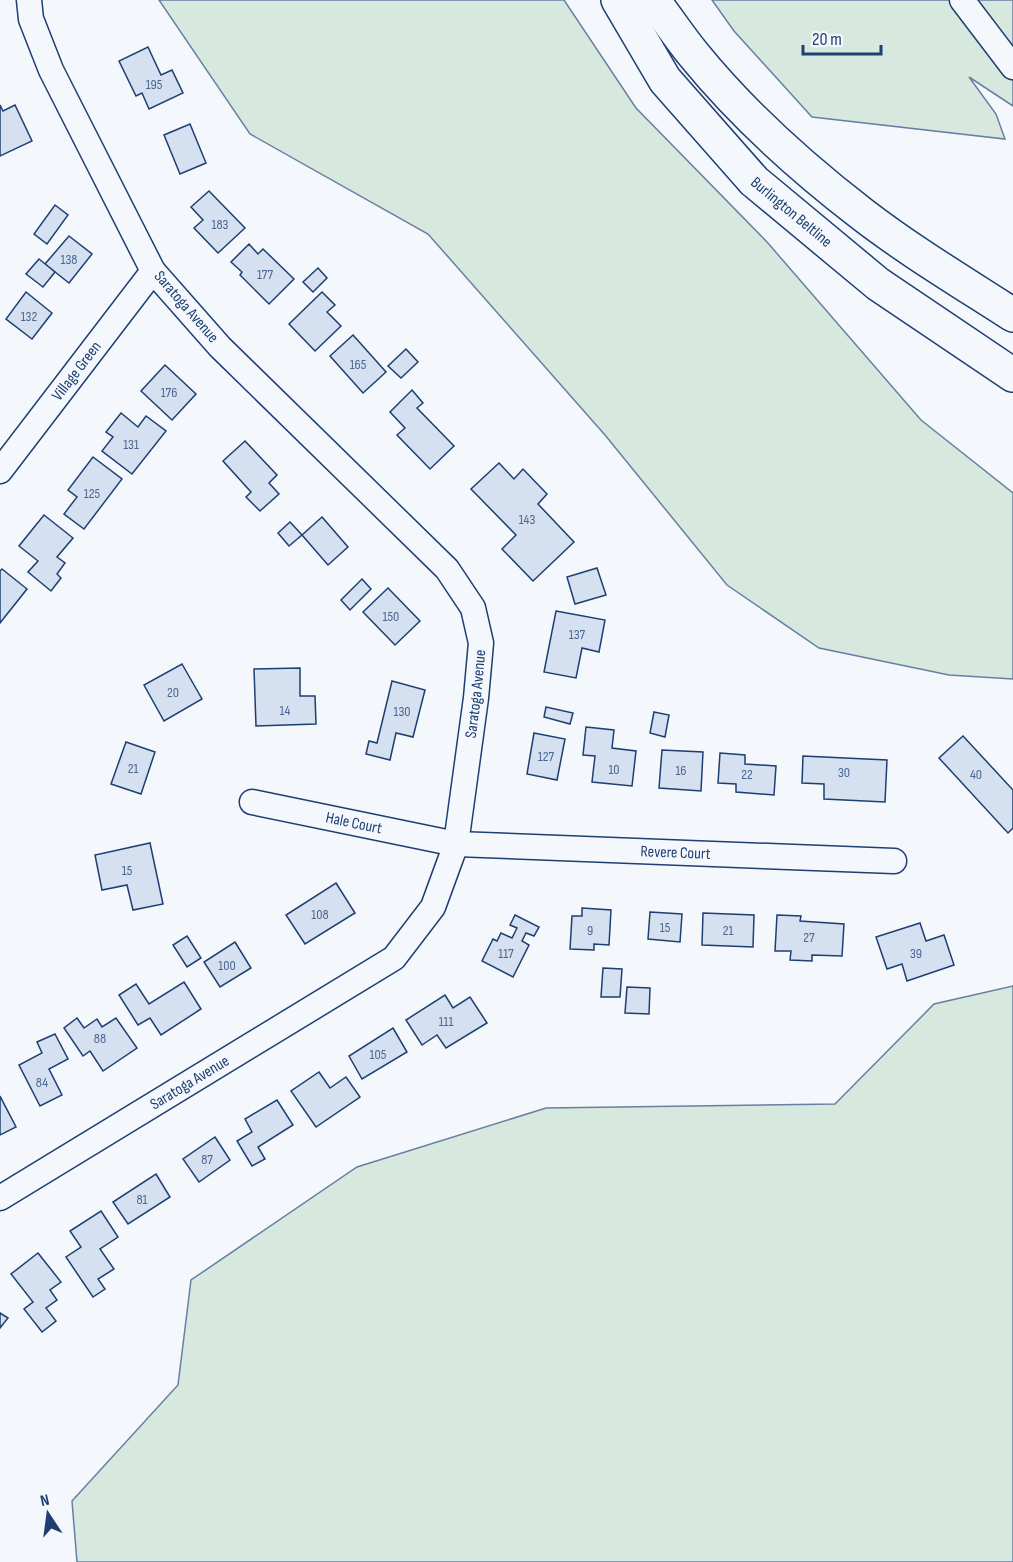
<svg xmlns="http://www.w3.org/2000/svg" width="1013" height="1562" font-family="'Sofia Sans Condensed',sans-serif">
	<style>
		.green { fill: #d7e8df; stroke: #687fa3; stroke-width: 1.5 }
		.building { fill: #d5e0f0; stroke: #1d3f73; stroke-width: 1.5 }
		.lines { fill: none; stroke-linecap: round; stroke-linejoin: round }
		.street-casing { stroke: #1d3f73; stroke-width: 27 }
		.primary-casing { stroke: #1d3f73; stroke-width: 36 }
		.street { stroke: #f4f7fb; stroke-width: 24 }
		.primary { stroke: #f4f7fb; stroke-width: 33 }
		.labels { text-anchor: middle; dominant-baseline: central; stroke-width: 4.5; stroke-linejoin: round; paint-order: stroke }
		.number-label { font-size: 14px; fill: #4b6792 }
		.street-label { font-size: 16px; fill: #1d3f73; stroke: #f4f7fb }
	</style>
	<rect width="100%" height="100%" fill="#f4f7fb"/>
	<g class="green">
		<polygon points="159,0 564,0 636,108 767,242 921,420 1013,493 1013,679 949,675 819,648 727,585 605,435 428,234 250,134"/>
		<polygon points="712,0 1013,0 1013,106 969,77 996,114 1005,139 812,117 734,31"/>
		<polygon points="1013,986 1013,1562 77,1562 72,1501 178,1385 191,1280 357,1167 546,1108 835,1104 934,1004"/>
	</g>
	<g class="building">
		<polygon points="148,47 161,75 172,70 183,93 149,109 142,93 136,96 119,61"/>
		<polygon points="0,105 3,111 15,105 32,141 0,156"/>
		<polygon points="190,124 206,163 180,174 164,135"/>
		<polygon points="209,191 245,228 218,253 194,228 203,220 191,207"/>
		<polygon points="55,205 68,215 47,244 34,234"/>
		<polygon points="69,236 92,254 69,283 45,264"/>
		<polygon points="249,244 258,254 263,249 294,279 269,304 240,275 242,272 231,262"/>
		<polygon points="39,259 55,272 43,287 26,274"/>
		<polygon points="318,268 327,278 313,292 303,282"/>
		<polygon points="26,292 52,313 32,339 6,319"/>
		<polygon points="322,292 335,305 327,312 341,326 315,351 289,324"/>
		<polygon points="353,335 386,372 363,393 330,356"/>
		<polygon points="406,349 418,362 401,378 388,366"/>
		<polygon points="165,365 196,394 172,420 141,391"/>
		<polygon points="412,390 423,403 417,408 454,446 430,469 397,435 405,428 390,412"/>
		<polygon points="121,413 138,427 146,416 166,431 132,474 102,451 113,437 106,432"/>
		<polygon points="245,441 277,475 269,483 279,494 260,511 246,497 251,492 223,461"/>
		<polygon points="93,457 122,479 84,529 64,514 77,497 68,490"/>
		<polygon points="499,463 514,479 523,469 547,494 538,504 574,542 533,581 502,549 516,535 471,489"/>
		<polygon points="44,515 73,538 57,557 65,563 57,574 61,578 51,591 28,572 38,561 19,546"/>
		<polygon points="322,517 348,547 328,565 302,535"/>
		<polygon points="290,522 302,535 289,546 278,533"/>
		<polygon points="597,568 606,595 575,604 567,577"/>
		<polygon points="2,569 27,589 0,623 0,571"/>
		<polygon points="362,579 371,589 350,610 341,600"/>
		<polygon points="388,588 420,621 395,645 363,612"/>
		<polygon points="556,611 605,620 599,652 582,648 576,678 544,672"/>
		<polygon points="182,664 202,699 164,721 144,685"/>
		<polygon points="300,668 300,696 315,696 316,724 256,726 254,669"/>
		<polygon points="392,681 425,690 413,737 396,733 390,760 366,754 369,741 377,743"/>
		<polygon points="546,707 573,713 570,724 544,717"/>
		<polygon points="654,712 669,715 665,737 650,733"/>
		<polygon points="586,727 614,730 612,748 636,751 632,786 592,782 595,756 583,755"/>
		<polygon points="534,733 565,739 557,780 527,774"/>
		<polygon points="963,736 1013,790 1013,828 1008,833 939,758"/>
		<polygon points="126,742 155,752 141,794 111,784"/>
		<polygon points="662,750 703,752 701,791 659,788"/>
		<polygon points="720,753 745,755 745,764 776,766 774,795 736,792 736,784 718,783"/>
		<polygon points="803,756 887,760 885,802 824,799 824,784 802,783"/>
		<polygon points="150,843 163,904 133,910 127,885 102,890 95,855"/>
		<polygon points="336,883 355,913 305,944 286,915"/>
		<polygon points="582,908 611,910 609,945 594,944 594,950 570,949 572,916 582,916"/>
		<polygon points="650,912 682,914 680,942 648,939"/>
		<polygon points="703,913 754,915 753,947 702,945"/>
		<polygon points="515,915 539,927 534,936 526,933 522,941 529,945 513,977 482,961 493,939 497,941 501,933 512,938 517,928 510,925"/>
		<polygon points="777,915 801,916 800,921 844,924 842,956 812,955 812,961 790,960 791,951 775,951"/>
		<polygon points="920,923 926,941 944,935 954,965 907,981 902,964 887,969 876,937"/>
		<polygon points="187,936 201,958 187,967 173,945"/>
		<polygon points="235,942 251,968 220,987 204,962"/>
		<polygon points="603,968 622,969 620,997 601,997"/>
		<polygon points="184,982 201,1009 161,1035 150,1018 138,1025 119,995 136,984 149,1004"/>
		<polygon points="627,987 650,988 649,1014 625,1013"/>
		<polygon points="445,995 453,1008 470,997 487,1023 446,1048 437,1035 422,1045 406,1020"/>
		<polygon points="77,1018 84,1028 97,1019 102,1027 116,1018 137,1048 103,1071 90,1051 83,1056 64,1028"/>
		<polygon points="393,1028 407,1052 362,1079 349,1056"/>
		<polygon points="55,1034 68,1059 49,1069 62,1095 40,1106 19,1065 42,1053 37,1042"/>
		<polygon points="319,1072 330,1088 346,1077 360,1097 316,1127 291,1091"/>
		<polygon points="0,1096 16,1127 0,1135"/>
		<polygon points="277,1100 293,1125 258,1147 265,1159 252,1166 237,1141 252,1132 245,1119"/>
		<polygon points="215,1137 230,1160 199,1182 183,1159"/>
		<polygon points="156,1174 170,1197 128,1224 113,1202"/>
		<polygon points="101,1211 118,1237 100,1249 114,1269 98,1279 105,1289 93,1297 66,1257 81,1247 70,1231"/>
		<polygon points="38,1253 61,1282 50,1290 57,1300 46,1308 56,1321 42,1332 24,1309 33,1302 11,1274"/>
		<polygon points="0,1313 8,1318 0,1328"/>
	</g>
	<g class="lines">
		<defs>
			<g id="street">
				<polyline points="962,0 1013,67"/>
				<path id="s1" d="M0,471L153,271"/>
				<path id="s2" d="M252,802L456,844L894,861"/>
				<path id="s3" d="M0,1198L394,958L433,907L456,844L476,698L481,643L473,608L447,569L220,347L153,271L51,70L31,19L29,0"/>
			</g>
			<g id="primary">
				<path id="s4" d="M618,0L665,80L754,181L878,284L1013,375"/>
				<path d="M653,0C667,18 679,37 694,55C742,114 801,167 862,214C910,251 962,282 1013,315"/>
			</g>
		</defs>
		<use href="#street" class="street-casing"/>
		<use href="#primary" class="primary-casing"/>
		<use href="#street" class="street"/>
		<use href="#primary" class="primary"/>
	</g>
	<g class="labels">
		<g class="number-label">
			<text x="154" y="84">195</text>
			<text x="220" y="224">183</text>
			<text x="69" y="259">138</text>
			<text x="265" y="274">177</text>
			<text x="29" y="316">132</text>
			<text x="358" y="364">165</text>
			<text x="169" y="392">176</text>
			<text x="131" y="444">131</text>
			<text x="92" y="493">125</text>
			<text x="527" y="519">143</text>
			<text x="391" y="616">150</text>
			<text x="577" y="634">137</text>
			<text x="173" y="692">20</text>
			<text x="285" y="710">14</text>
			<text x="402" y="711">130</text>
			<text x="546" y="756">127</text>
			<text x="133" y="768">21</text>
			<text x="614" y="769">10</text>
			<text x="681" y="770">16</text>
			<text x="844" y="772">30</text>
			<text x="747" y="774">22</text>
			<text x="976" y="774">40</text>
			<text x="127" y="870">15</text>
			<text x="320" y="914">108</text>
			<text x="665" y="927">15</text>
			<text x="590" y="930">9</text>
			<text x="728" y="930">21</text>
			<text x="809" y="937">27</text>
			<text x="506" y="953">117</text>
			<text x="916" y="953">39</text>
			<text x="227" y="965">100</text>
			<text x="446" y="1021">111</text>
			<text x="100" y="1038">88</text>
			<text x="378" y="1054">105</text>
			<text x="42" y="1082">84</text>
			<text x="207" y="1159">87</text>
			<text x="142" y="1199">81</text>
		</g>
		<g class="street-label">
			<text stroke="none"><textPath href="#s4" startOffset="276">Burlington Beltline</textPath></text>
			<text transform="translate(186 307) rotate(49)">Saratoga Avenue</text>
			<text stroke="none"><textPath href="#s1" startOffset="126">Village Green</textPath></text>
			<text stroke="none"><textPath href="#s3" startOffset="744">Saratoga Avenue</textPath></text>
			<text stroke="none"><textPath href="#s2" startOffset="104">Hale Court</textPath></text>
			<text stroke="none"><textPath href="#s2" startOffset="428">Revere Court</textPath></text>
			<text stroke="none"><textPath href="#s3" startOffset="222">Saratoga Avenue</textPath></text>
		</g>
	</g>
	<g transform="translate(48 1514) rotate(347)" stroke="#f4f7fb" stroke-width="4.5" paint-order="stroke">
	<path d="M0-4.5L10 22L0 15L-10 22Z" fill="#1d3f73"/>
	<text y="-9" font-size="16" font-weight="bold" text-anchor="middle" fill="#1d3f73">N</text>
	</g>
	<path d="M803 45v9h78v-9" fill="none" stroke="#1d3f73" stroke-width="3"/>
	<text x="812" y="45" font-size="18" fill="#1d3f73" stroke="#f4f7fb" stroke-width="4.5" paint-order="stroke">20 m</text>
</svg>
